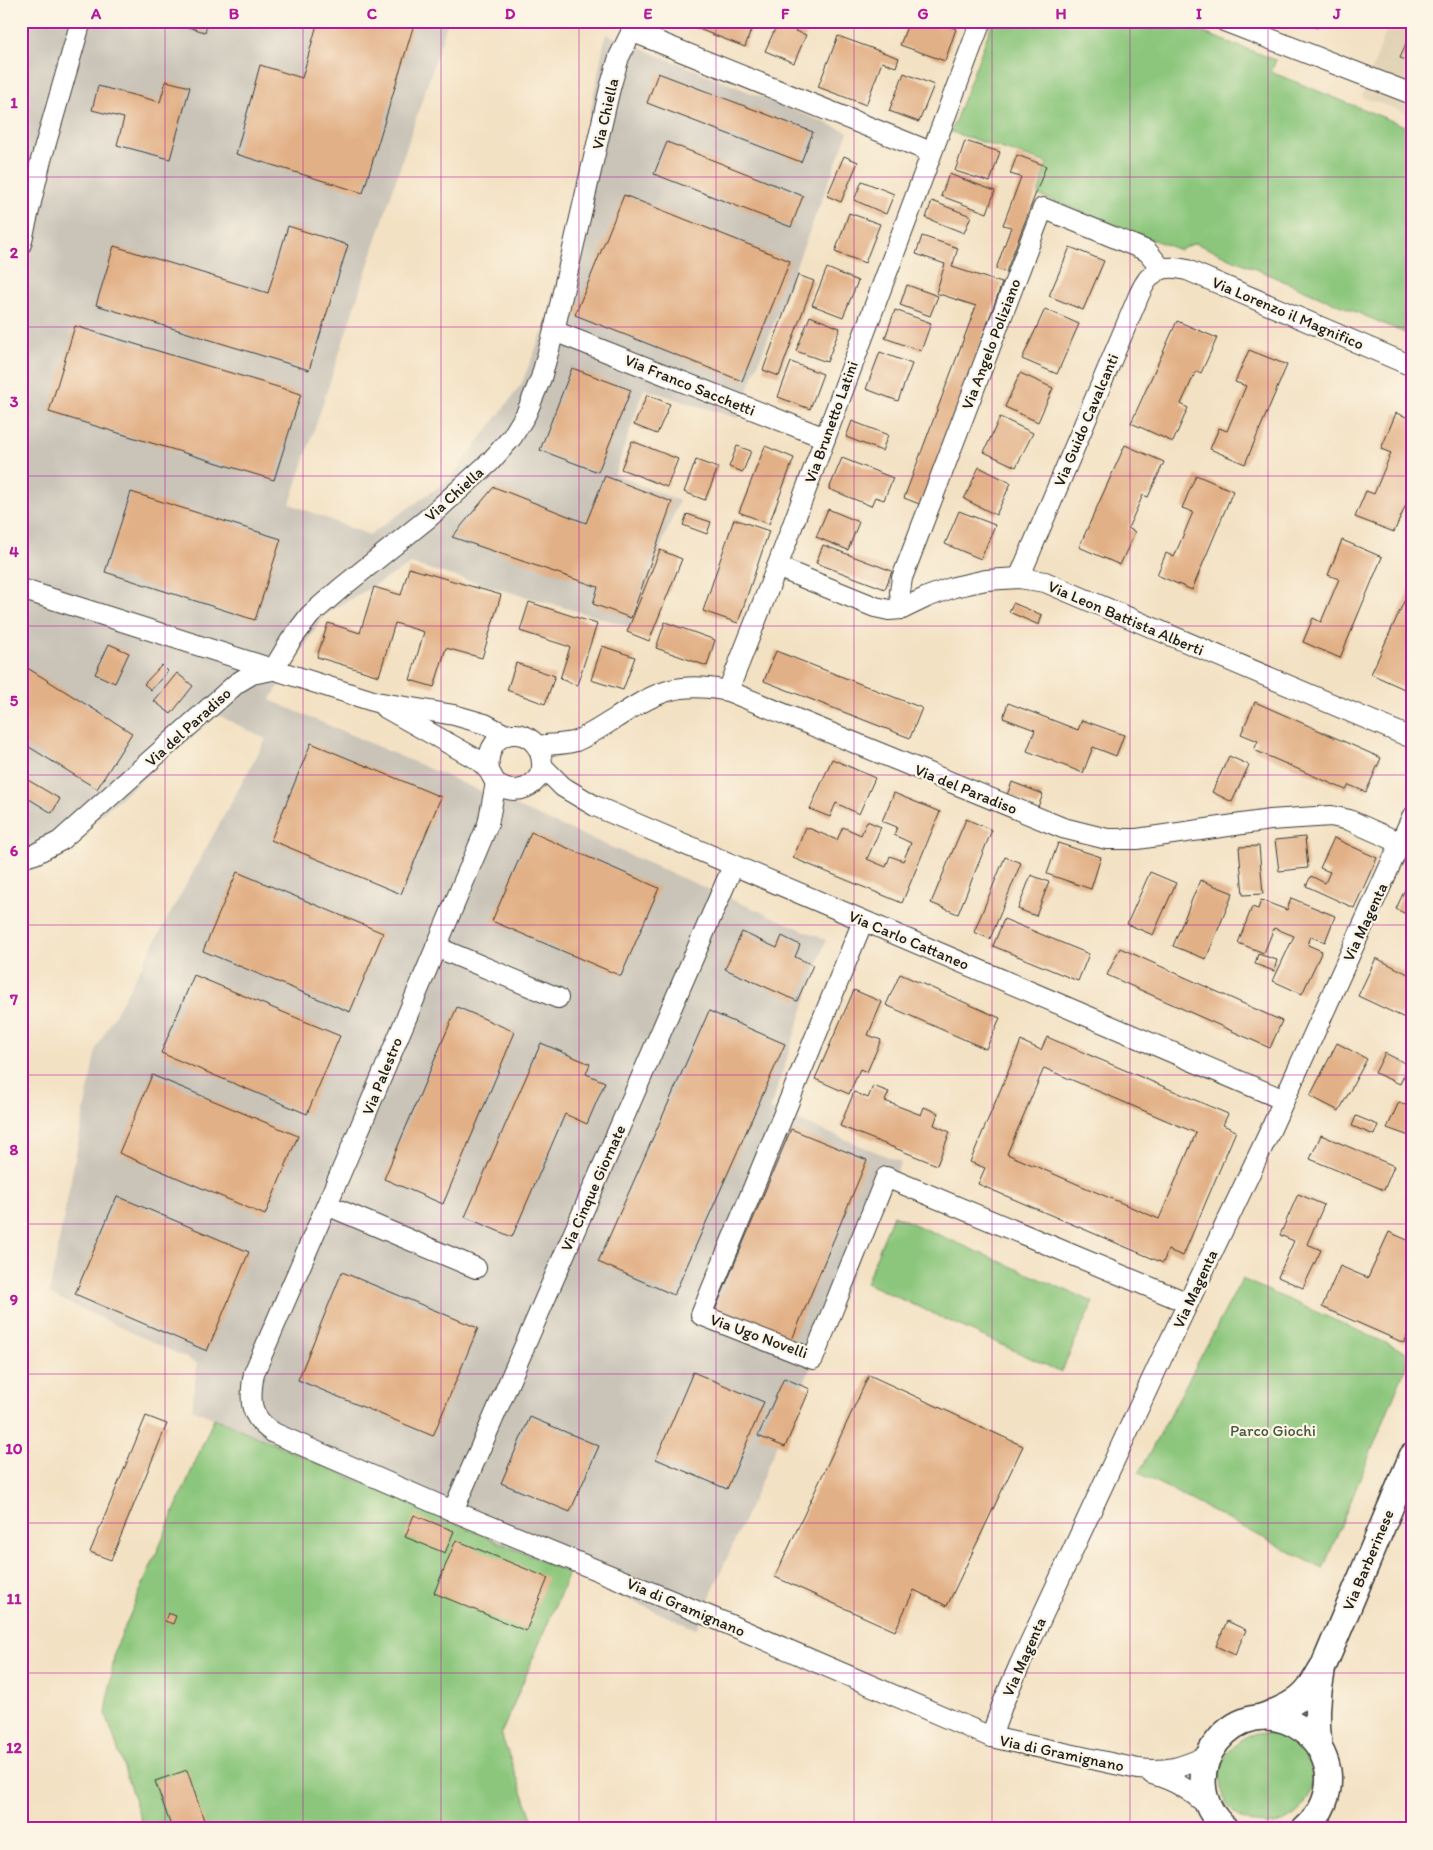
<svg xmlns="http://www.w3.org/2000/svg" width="1433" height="1850" font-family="Itim,sans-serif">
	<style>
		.built { fill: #e0d1b4 }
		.industrial { fill: #c9c3b8 }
		.green { fill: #8bc67b; stroke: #54714c }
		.building { fill: #e2b086; fill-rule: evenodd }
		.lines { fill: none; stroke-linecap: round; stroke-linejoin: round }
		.minor-casing { stroke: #3c3a35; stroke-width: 22 }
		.major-casing { stroke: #3c3a35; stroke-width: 28 }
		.minor { stroke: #fff; stroke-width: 20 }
		.major { stroke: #fff; stroke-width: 25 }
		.grid { fill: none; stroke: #b5179e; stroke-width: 1; stroke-opacity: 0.55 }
		.labels { text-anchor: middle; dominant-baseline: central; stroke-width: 4.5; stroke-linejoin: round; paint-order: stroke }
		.street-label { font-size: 16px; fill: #1c1c1c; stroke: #fcf5e5 }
		.park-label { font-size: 16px; fill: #43583d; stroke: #fcf5e5 }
		.neatline { fill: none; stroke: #b5179e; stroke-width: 2 }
		.grid-label { font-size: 16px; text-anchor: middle; font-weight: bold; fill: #b5179e }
	</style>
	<rect width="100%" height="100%" fill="#fcf5e5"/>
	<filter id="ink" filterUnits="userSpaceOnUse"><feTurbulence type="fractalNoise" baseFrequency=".02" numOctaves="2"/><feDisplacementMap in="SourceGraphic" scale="10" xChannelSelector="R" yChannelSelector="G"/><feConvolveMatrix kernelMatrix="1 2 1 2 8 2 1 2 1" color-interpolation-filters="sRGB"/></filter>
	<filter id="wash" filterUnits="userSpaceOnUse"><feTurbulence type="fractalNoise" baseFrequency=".0096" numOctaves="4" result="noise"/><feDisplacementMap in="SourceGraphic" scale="20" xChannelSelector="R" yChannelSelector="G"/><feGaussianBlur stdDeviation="1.12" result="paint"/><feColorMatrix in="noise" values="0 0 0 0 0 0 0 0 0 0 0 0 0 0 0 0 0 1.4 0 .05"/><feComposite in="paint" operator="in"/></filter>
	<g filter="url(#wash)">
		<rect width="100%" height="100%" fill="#f3e1c3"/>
		<polygon class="built" points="1390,21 1412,21 1412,115 1362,97"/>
		<polygon class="industrial" points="21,21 448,21 290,504 369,535 450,479 521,385 550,314 606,34 848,132 737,418 644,389 615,474 679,501 629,626 411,564 325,614 270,700 826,940 770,1109 901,1162 696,1629 192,1409 197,1363 49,1294 96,1049 266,739 218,715 37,869 21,872"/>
		<g class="green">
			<polygon points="993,21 1172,21 1276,60 1271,72 1412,129 1412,336 1195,243 1180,250 1038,195 1047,163 951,132"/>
			<polygon points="893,1215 1093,1302 1061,1372 866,1283"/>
			<polygon points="1242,1279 1411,1354 1323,1569 1139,1473"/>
			<polygon points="214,1418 569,1573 501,1734 536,1829 144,1829 106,1714 115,1650"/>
			<circle cx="1266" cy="1779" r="46"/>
		</g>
		<g id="blocks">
			<g class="building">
				<polygon points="167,21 208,21 205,32"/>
				<polygon points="318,21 415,21 363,193 236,154 260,65 302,78"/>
				<polygon points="698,21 754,21 745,47 696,28"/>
				<polygon points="768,21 799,21 795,31 806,35 794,63 765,51 775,29 766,25"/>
				<polygon points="909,21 934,21 956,29 945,61 900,45"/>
				<polygon points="1300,21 1320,21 1317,28"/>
				<polygon points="1412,29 1412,62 1400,58"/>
				<polygon points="838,36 899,58 896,67 882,62 866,105 818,87"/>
				<polygon points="658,73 813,132 801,162 647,103"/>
				<polygon points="904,73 934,85 919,122 889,111"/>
				<polygon points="166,81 190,87 170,159 117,145 124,118 92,110 98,86 160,102"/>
				<polygon points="965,141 1000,152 990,182 955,171"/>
				<polygon points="667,142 803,196 791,227 654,174"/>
				<polygon points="1017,155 1046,166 1006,272 996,269 1011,227 1003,225 1021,177 1010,174"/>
				<polygon points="844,156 858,162 841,202 827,196"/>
				<polygon points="949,174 995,191 987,213 941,196"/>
				<polygon points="862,181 894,194 886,214 854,200"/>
				<polygon points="624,195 790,261 742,381 575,315"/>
				<polygon points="932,201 971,216 964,233 926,218"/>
				<polygon points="849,213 880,224 865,263 835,252"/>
				<polygon points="288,226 348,245 309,370 96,305 114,246 268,293"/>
				<polygon points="922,236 958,248 952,267 1002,283 922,505 904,498 976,306 936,293 945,264 916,254"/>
				<polygon points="1070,247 1104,261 1083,310 1049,296"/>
				<polygon points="827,268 858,281 843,317 812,305"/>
				<polygon points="798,275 814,281 779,376 763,370"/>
				<polygon points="907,285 938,296 930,316 900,305"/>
				<polygon points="1045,309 1079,324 1057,374 1022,359"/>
				<polygon points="895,310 931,323 921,351 885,338"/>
				<polygon points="810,316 840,328 827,362 796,351"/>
				<polygon points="1177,321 1217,338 1201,373 1196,371 1181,404 1188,408 1173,442 1131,423"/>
				<polygon points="75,326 301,394 274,480 49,412"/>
				<polygon points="1249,350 1287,365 1245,464 1210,449 1219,428 1227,431 1246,386 1235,382"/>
				<polygon points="880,352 912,364 898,401 866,389"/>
				<polygon points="791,362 823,374 810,409 778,397"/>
				<polygon points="572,368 631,390 598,472 540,450"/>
				<polygon points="1020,373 1053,388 1038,422 1005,407"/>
				<polygon points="647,395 670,404 657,434 634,425"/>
				<polygon points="1396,413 1412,419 1412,491 1394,532 1355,517 1366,491 1374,494 1391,453 1381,449"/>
				<polygon points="1000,417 1033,433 1016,467 984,452"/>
				<polygon points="852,421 888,435 882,451 846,437"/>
				<polygon points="632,441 678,459 667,487 621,469"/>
				<polygon points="1125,445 1164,462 1148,497 1143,495 1128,528 1135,532 1120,565 1079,547"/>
				<polygon points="737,446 751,451 743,472 729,467"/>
				<polygon points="765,446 794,458 769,524 739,512"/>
				<polygon points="842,458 893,478 884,500 875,497 871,506 829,489"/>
				<polygon points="696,460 718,468 705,500 684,492"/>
				<polygon points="979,467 1011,483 996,515 964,499"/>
				<polygon points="1196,475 1233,491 1192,590 1157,575 1166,553 1174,557 1193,512 1182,508"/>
				<polygon points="605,476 672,502 631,618 593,604 598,587 452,537 494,487 586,523"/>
				<polygon points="131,492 281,539 255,620 105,572"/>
				<polygon points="828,509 859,522 848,550 816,537"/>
				<polygon points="959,511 995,525 981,559 945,544"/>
				<polygon points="687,514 711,522 707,534 683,525"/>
				<polygon points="734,519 769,531 738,623 703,611"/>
				<polygon points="1342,540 1382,557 1340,658 1303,642 1313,618 1321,622 1339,579 1328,575"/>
				<polygon points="823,545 892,571 885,589 816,563"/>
				<polygon points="660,550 682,559 649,641 627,632"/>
				<polygon points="409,568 501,595 482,658 446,648 434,687 410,680 424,632 395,623 379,676 317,657 328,623 360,633 374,587 401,595"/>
				<polygon points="1412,584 1412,690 1411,692 1371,674"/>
				<polygon points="529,602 597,624 577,685 560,679 570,647 520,631"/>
				<polygon points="1013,603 1042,615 1039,625 1009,612"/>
				<polygon points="665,622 715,640 707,666 656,648"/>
				<polygon points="109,644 129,653 115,683 95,674"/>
				<polygon points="602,646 635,657 623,690 591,680"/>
				<polygon points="776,651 922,708 910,738 764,681"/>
				<polygon points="516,663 555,676 545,704 507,690"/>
				<polygon points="21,664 132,733 97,789 21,742"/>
				<polygon points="162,665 168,671 151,690 144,684"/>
				<polygon points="177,673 193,686 171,714 154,701"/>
				<polygon points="1255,702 1381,758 1366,792 1349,785 1346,790 1254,750 1258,741 1241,734"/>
				<polygon points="1008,703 1078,730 1082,720 1124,735 1116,756 1093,747 1083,773 1027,751 1035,730 1003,718"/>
				<polygon points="311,743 441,797 401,894 271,840"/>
				<polygon points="1229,756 1249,765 1232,802 1212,792"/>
				<polygon points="832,759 875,778 859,814 836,803 830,817 810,809"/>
				<polygon points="21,776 60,799 52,813 21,794"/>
				<polygon points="1012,782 1043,794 1038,807 1007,795"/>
				<polygon points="894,793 940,812 902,903 793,858 806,827 837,840 843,827 861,835 867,821 881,827 867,859 886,867 890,856 903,861 911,843 894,835 897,827 882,821"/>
				<polygon points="966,819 992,830 958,914 931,903"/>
				<polygon points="531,832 659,888 621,976 492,921"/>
				<polygon points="1305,837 1308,868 1279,871 1275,840"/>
				<polygon points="1334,838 1377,858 1354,908 1306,886 1311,876 1325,883 1330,872 1320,868"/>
				<polygon points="1058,843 1101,857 1091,889 1047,874"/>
				<polygon points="1259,846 1263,894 1243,895 1239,847"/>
				<polygon points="1005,857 1021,863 990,939 974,932"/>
				<polygon points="237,872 383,933 350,1012 203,951"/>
				<polygon points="1150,872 1176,883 1153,935 1127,924"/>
				<polygon points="1412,874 1412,917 1396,909"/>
				<polygon points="1031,875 1049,882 1036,916 1018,909"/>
				<polygon points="1200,880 1233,893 1206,959 1173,946"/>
				<polygon points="1291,898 1335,916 1325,942 1311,936 1308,945 1322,951 1302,994 1273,981 1294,936 1274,928 1264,953 1238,943 1252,907 1258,909 1261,900 1287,910"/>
				<polygon points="1004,919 1089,954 1078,981 993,946"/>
				<polygon points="742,932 777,948 782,936 800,945 795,957 813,965 797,1001 725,969"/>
				<polygon points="1120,948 1282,1021 1270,1048 1107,975"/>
				<polygon points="1258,954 1277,960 1274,971 1255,964"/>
				<polygon points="1376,958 1412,976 1412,1009 1407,1019 1358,996"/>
				<polygon points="900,974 1000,1018 986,1049 886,1005"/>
				<polygon points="194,975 340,1036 307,1114 161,1053"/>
				<polygon points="854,990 882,1002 868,1035 881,1040 867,1072 860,1069 849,1094 815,1079"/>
				<polygon points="457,1007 515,1032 443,1204 384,1179"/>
				<polygon points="709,1011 785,1044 674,1295 598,1262"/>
				<path d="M1047,1037L1228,1114L1223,1125L1236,1131L1183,1256L1168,1250L1163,1263L978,1184L985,1168L970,1162L1021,1041L1041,1050ZM1044,1068L1196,1133L1159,1219L1007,1154Z"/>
				<polygon points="541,1043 590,1064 586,1074 605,1082 587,1124 565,1114 512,1237 465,1217"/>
				<polygon points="1337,1043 1367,1059 1339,1111 1310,1096"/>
				<polygon points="1385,1053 1409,1065 1400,1084 1375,1073"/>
				<polygon points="152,1075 298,1136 265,1215 119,1153"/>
				<polygon points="873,1086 889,1092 885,1101 921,1115 924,1107 938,1113 934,1125 950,1132 937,1165 840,1126 854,1092 868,1098"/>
				<polygon points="1399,1102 1412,1108 1412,1137 1387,1128"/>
				<polygon points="1356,1116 1378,1125 1374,1135 1352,1126"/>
				<polygon points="791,1129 867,1160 791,1342 715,1310"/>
				<polygon points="1321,1135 1394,1166 1384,1190 1310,1159"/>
				<polygon points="1298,1194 1324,1205 1307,1244 1321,1250 1303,1288 1278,1277 1294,1241 1280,1235"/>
				<polygon points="117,1196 249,1252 207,1351 75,1294"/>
				<polygon points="1389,1232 1412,1242 1412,1325 1404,1343 1322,1307 1340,1266 1368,1278"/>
				<polygon points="342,1272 478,1328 433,1436 298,1380"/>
				<polygon points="693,1372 764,1402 727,1489 656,1459"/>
				<polygon points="869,1375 1023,1446 947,1606 914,1590 895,1631 775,1577"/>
				<polygon points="784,1378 810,1389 785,1447 758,1436"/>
				<polygon points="146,1416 167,1424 111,1560 90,1552"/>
				<polygon points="530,1417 599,1446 570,1512 501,1483"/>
				<polygon points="414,1515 454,1531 445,1553 405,1537"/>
				<polygon points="456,1540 548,1578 526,1631 434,1593"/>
				<polygon points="168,1613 176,1616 173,1624 165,1621"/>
				<polygon points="1227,1621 1246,1630 1235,1655 1216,1646"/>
				<polygon points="187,1770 207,1829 172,1829 155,1781"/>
			</g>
		</g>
	</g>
	<g filter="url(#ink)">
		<use href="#blocks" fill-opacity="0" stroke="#3c3a35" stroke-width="1"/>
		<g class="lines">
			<defs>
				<g id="minor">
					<polyline points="1224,21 1412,94"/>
					<polyline points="631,31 931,152"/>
					<polyline points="21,244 41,160 81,21"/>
					<polyline points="554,331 825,438"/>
					<polyline points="777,567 875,607 889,610 902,609 927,597 954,587 986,580 1019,578 1045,582 1412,738"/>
					<path d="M1019,578L1139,295C1149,272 1160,263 1187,270L1412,366"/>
					<polyline points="21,589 376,702 454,715 485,724 506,735"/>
					<polyline points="902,609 900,592 902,578 1043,208 1147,251 1162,269"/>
					<polyline points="273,670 291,640 310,615 341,588 427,519 490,462 512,437 526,414 541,378 554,331 610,88 619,57 637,21"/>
					<polyline points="728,691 777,567 981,21"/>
					<path d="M384,707L478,760C482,763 486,767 489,771C492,775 493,780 497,784C507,792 523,792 533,783C539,778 543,771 542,763C540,723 483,723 489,771"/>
					<path d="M538,746C550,744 564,745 576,741C590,735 603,726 616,718C657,691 679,681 728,691L1063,828L1107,839H1137L1270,820L1331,816L1349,820L1412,848"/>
					<polyline points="543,767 563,787 595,806 1284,1100"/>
					<path d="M496,783L488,824L354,1142L254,1373C249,1401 249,1417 274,1433L453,1511L728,1624L991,1737L1138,1769C1168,1772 1180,1768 1207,1756"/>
					<polyline points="21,858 35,854 60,841 237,683 252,674 273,670"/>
					<polyline points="863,921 701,1315 813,1359 886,1177 1188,1303"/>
					<polyline points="436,947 558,998"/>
					<polyline points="327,1205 476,1268"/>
					<polyline points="453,1511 733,866"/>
					<polyline points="991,1737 1003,1703 1020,1664 1158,1366 1270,1131 1412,817"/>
					<path d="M1152,1774C1176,1781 1190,1790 1209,1807"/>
				</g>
				<g id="major">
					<path d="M1262,1717C1279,1710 1298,1703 1309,1688C1315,1681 1319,1672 1324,1665L1412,1456"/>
					<path d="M1319,1746C1316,1721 1317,1697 1322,1672"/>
					<path d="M1226,1829C1165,1775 1238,1683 1303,1730C1316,1739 1325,1755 1328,1771C1331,1793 1322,1814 1305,1829"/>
				</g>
			</defs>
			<use href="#minor" class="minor-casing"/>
			<use href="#major" class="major-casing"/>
			<use href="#minor" class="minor"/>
			<use href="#major" class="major"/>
		</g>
	</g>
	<path class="grid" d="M165,21V1829M303,21V1829M441,21V1829M579,21V1829M716,21V1829M854,21V1829M992,21V1829M1130,21V1829M1268,21V1829M21,177H1412M21,327H1412M21,476H1412M21,626H1412M21,775H1412M21,925H1412M21,1075H1412M21,1224H1412M21,1374H1412M21,1523H1412M21,1673H1412"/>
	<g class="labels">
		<g class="street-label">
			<text transform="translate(605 114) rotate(-77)">Via Chiella</text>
			<text transform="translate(1288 313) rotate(23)">Via Lorenzo il Magnifico</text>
			<text transform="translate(991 344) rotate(-69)">Via Angelo Poliziano</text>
			<text transform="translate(690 385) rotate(22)">Via Franco Sacchetti</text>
			<text transform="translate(1086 420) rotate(-67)">Via Guido Cavalcanti</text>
			<text transform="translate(831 422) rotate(-70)">Via Brunetto Latini</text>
			<text transform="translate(454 494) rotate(-42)">Via Chiella</text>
			<text transform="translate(1126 618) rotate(23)">Via Leon Battista Alberti</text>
			<text transform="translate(188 727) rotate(-42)">Via del Paradiso</text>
			<text transform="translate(966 789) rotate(22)">Via del Paradiso</text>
			<text transform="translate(1365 922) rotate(-65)">Via Magenta</text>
			<text transform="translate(909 940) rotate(23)">Via Carlo Cattaneo</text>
			<text transform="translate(382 1076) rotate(-68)">Via Palestro</text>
			<text transform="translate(593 1188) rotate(-66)">Via Cinque Giornate</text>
			<text transform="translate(1195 1289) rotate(-65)">Via Magenta</text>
			<text transform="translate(759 1336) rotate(20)">Via Ugo Novelli</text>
			<text transform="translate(1368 1560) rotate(-67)">Via Barberinese</text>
			<text transform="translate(686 1607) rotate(23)">Via di Gramignano</text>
			<text transform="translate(1024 1657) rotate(-66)">Via Magenta</text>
			<text transform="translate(1062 1753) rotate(12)">Via di Gramignano</text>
		</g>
		<g class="park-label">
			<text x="1273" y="1430">Parco Giochi</text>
		</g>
	</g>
	<rect width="1433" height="1850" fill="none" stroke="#fcf5e5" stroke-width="55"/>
	<rect x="28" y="28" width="1378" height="1794" class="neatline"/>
	<g class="grid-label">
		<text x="96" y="19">A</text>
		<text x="234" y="19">B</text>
		<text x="372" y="19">C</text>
		<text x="510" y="19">D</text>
		<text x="648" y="19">E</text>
		<text x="785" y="19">F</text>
		<text x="923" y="19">G</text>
		<text x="1061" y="19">H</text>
		<text x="1199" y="19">I</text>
		<text x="1337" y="19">J</text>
		<text x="14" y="108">1</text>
		<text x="14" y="258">2</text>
		<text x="14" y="407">3</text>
		<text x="14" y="557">4</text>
		<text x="14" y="706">5</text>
		<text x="14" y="856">6</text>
		<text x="14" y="1005">7</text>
		<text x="14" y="1155">8</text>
		<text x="14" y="1305">9</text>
		<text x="14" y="1454">10</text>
		<text x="14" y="1604">11</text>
		<text x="14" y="1753">12</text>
	</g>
</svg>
